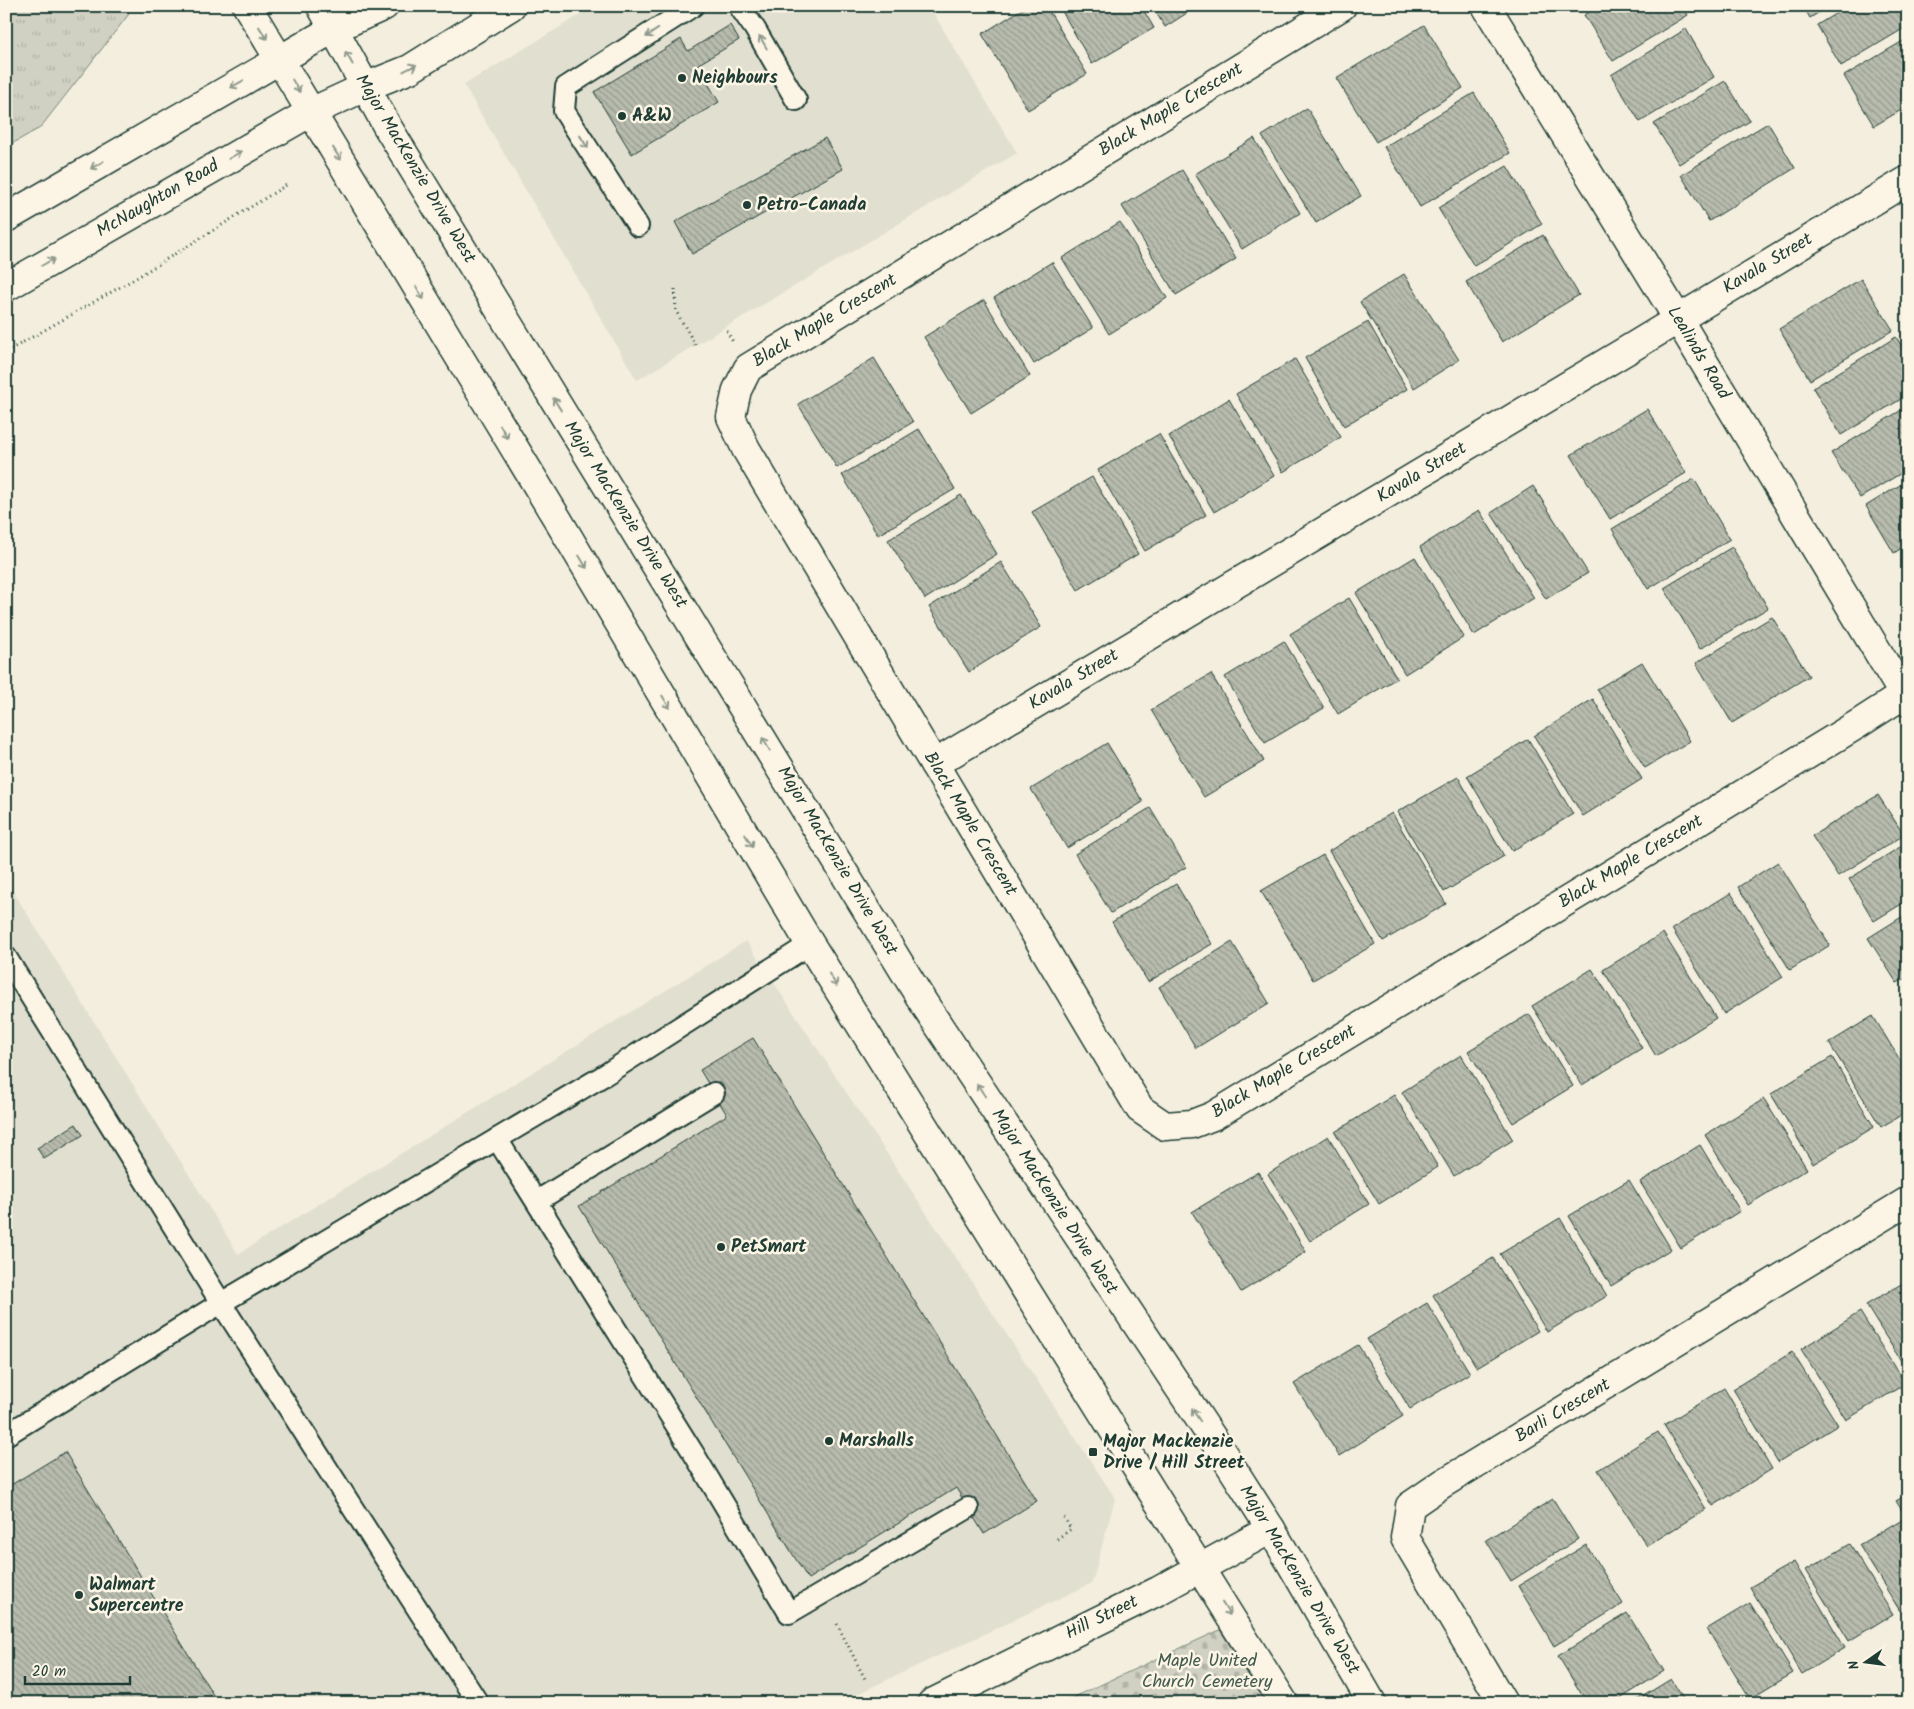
<svg xmlns="http://www.w3.org/2000/svg" width="1914" height="1709" font-family="Kalam,sans-serif">
	<style>
		.built { fill: #e1dfd0 }
		.grass { fill: url(#grass-tufts); stroke: #78877b }
		.cemetery { fill: url(#cemetery-stones); stroke: #78877b }
		.building { fill: url(#building-back-hatch); stroke: #1f3d34 }
		.lines { fill: none; stroke-linecap: round; stroke-linejoin: round }
		.service-casing { stroke: #1f3d34; stroke-width: 24 }
		.minor-casing { stroke: #1f3d34; stroke-width: 31 }
		.tertiary-casing { stroke: #1f3d34; stroke-width: 31 }
		.primary-casing { stroke: #1f3d34; stroke-width: 31 }
		.path { stroke: #1f3d34; stroke-width: 3; stroke-dasharray: 1 4; stroke-linecap: butt }
		.service { stroke: #fcf5e5; stroke-width: 20 }
		.minor { stroke: #fcf5e5; stroke-width: 28 }
		.tertiary { stroke: #fcf5e5; stroke-width: 28 }
		.primary { stroke: #fcf5e5; stroke-width: 28 }
		.oneway { stroke: #8e998c }
		.poi-dot { fill: #1f3d34; stroke: #fcf5e5; stroke-width: 2 }
		.labels { text-anchor: middle; dominant-baseline: central; stroke-width: 5; stroke-linejoin: round; paint-order: stroke }
		.poi-label { font-size: 18px; font-weight: bold; fill: #1f3d34; stroke: #fcf5e5; text-anchor: start }
		.street-label { font-size: 18px; fill: #1f3d34; stroke: #fcf5e5 }
		.park-label { font-size: 18px; fill: #425b50; stroke: #fcf5e5 }
	</style>
	<defs>
		<pattern id="grass-tufts" width="24" height="20" patternUnits="userSpaceOnUse" patternTransform="scale(1.25)"><rect width="24" height="20" fill="#d0d1c2"/><path d="M3 7l-1-3M5 7V3M7 7l1-3M15 17l-1-3M17 17v-4M19 17l1-3" fill="none" stroke="#b2b4a7"/></pattern>
		<pattern id="cemetery-stones" width="16" height="16" patternUnits="userSpaceOnUse" patternTransform="scale(1.25)"><rect width="16" height="16" fill="#d0d1c2"/><path d="M2 7V4a2 2 0 0 1 4 0v3zM10 15v-3a2 2 0 0 1 4 0v3z" fill="#b2b4a7"/></pattern>
		<pattern id="building-back-hatch" width="6" height="6" patternUnits="userSpaceOnUse" patternTransform="scale(1.25)"><rect width="6" height="6" fill="#b8bcae"/><path d="M-1 5l2 2M0 0l6 6M5-1l2 2" fill="none" stroke="#959a8e"/></pattern>
	</defs>
	<rect width="100%" height="100%" fill="#f3eede"/>
	<filter id="ink" filterUnits="userSpaceOnUse"><feTurbulence type="fractalNoise" baseFrequency=".02" numOctaves="2"/><feDisplacementMap in="SourceGraphic" scale="10" xChannelSelector="R" yChannelSelector="G"/><feConvolveMatrix kernelMatrix="1 2 1 2 8 2 1 2 1" color-interpolation-filters="sRGB"/></filter>
	<g filter="url(#ink)">
		<g class="built">
			<polygon points="595,6 929,6 1017,153 637,380 464,85"/>
			<polygon points="6,880 238,1254 746,941 1115,1498 1092,1583 838,1703 6,1703"/>
		</g>
		<polygon class="grass" points="6,6 124,6 129,14 40,128 6,147"/>
		<polygon class="cemetery" points="1220,1630 1266,1703 1061,1703"/>
		<g class="building">
			<polygon points="1027,6 1046,6 1087,74 1028,110 982,34"/>
			<polygon points="1059,6 1141,6 1154,28 1092,64"/>
			<polygon points="1152,6 1198,6 1165,27"/>
			<polygon points="1598,6 1683,6 1688,15 1613,61 1584,15"/>
			<polygon points="1803,6 1829,6 1810,18"/>
			<polygon points="1848,6 1908,6 1908,26 1841,66 1817,25"/>
			<polygon points="730,25 739,40 697,65 719,102 632,154 594,92 681,39 688,51"/>
			<polygon points="1424,25 1463,88 1376,142 1336,78"/>
			<polygon points="1686,29 1714,77 1640,122 1611,75"/>
			<polygon points="1908,38 1908,106 1874,126 1844,76"/>
			<polygon points="1725,81 1750,121 1679,164 1654,124"/>
			<polygon points="1474,93 1510,153 1420,207 1384,147"/>
			<polygon points="1307,108 1361,196 1316,223 1262,136"/>
			<polygon points="1768,123 1795,168 1709,221 1681,175"/>
			<polygon points="825,138 843,169 692,254 675,222"/>
			<polygon points="1254,138 1300,213 1242,249 1195,174"/>
			<polygon points="1507,166 1542,224 1474,266 1438,208"/>
			<polygon points="1182,170 1236,259 1176,295 1122,206"/>
			<polygon points="1120,222 1167,298 1109,334 1062,258"/>
			<polygon points="1543,235 1579,295 1502,342 1466,282"/>
			<polygon points="1052,262 1093,328 1034,364 994,298"/>
			<polygon points="1404,274 1459,360 1414,388 1360,302"/>
			<polygon points="1861,279 1893,330 1810,380 1779,329"/>
			<polygon points="984,300 1030,376 971,413 924,337"/>
			<polygon points="1368,322 1407,389 1344,426 1305,358"/>
			<polygon points="1896,337 1908,356 1908,395 1841,435 1813,388"/>
			<polygon points="874,358 913,422 837,468 798,404"/>
			<polygon points="1295,359 1341,437 1283,472 1236,394"/>
			<polygon points="1229,399 1274,476 1214,512 1169,436"/>
			<polygon points="1908,406 1908,469 1860,498 1831,453"/>
			<polygon points="1647,409 1686,473 1610,519 1571,455"/>
			<polygon points="919,429 955,489 878,535 842,475"/>
			<polygon points="1159,434 1206,515 1145,551 1098,470"/>
			<polygon points="1092,477 1138,554 1078,590 1032,512"/>
			<polygon points="1694,479 1730,539 1648,589 1612,529"/>
			<polygon points="1908,480 1908,544 1894,553 1866,506"/>
			<polygon points="1533,486 1588,573 1546,599 1491,513"/>
			<polygon points="961,495 997,554 925,599 888,540"/>
			<polygon points="1479,510 1534,598 1474,635 1420,547"/>
			<polygon points="1732,547 1768,608 1700,649 1664,588"/>
			<polygon points="1415,557 1464,637 1405,674 1356,593"/>
			<polygon points="1001,562 1041,627 969,672 929,607"/>
			<polygon points="1349,598 1397,678 1338,714 1290,634"/>
			<polygon points="1772,617 1809,676 1732,723 1696,663"/>
			<polygon points="1284,641 1324,708 1265,743 1225,677"/>
			<polygon points="1642,662 1690,741 1645,768 1597,689"/>
			<polygon points="1211,674 1264,761 1204,797 1151,710"/>
			<polygon points="1593,699 1642,779 1583,816 1534,736"/>
			<polygon points="1528,739 1573,814 1512,851 1467,776"/>
			<polygon points="1107,743 1143,802 1067,848 1031,789"/>
			<polygon points="1458,777 1504,856 1444,892 1397,812"/>
			<polygon points="1878,795 1904,835 1838,876 1812,836"/>
			<polygon points="1150,808 1186,867 1111,913 1075,854"/>
			<polygon points="1392,813 1446,904 1383,941 1329,851"/>
			<polygon points="1908,842 1908,900 1874,921 1849,879"/>
			<polygon points="1323,855 1375,944 1313,980 1261,891"/>
			<polygon points="1778,862 1830,945 1790,970 1738,887"/>
			<polygon points="1176,884 1212,944 1148,982 1112,922"/>
			<polygon points="1731,893 1783,977 1724,1014 1672,929"/>
			<polygon points="1908,913 1908,977 1897,983 1868,938"/>
			<polygon points="1663,933 1716,1018 1656,1056 1603,970"/>
			<polygon points="1232,942 1269,1003 1196,1048 1159,987"/>
			<polygon points="1592,969 1642,1048 1582,1085 1532,1006"/>
			<polygon points="1529,1014 1573,1086 1513,1123 1468,1051"/>
			<polygon points="1873,1016 1908,1073 1908,1111 1881,1127 1829,1043"/>
			<polygon points="753,1038 1037,1501 984,1534 956,1488 808,1579 579,1206 727,1115 700,1070"/>
			<polygon points="1461,1055 1513,1140 1454,1176 1402,1092"/>
			<polygon points="1832,1057 1874,1127 1813,1164 1771,1094"/>
			<polygon points="1394,1095 1438,1167 1379,1204 1335,1132"/>
			<polygon points="1764,1099 1807,1169 1748,1205 1705,1135"/>
			<polygon points="76,1124 83,1135 44,1159 37,1148"/>
			<polygon points="1328,1136 1369,1204 1310,1241 1268,1174"/>
			<polygon points="1700,1145 1740,1211 1681,1248 1640,1182"/>
			<polygon points="1258,1172 1306,1252 1241,1292 1192,1212"/>
			<polygon points="1629,1180 1671,1249 1611,1286 1569,1216"/>
			<polygon points="1560,1218 1607,1296 1547,1332 1500,1254"/>
			<polygon points="1493,1258 1538,1331 1477,1368 1433,1295"/>
			<polygon points="1908,1280 1908,1372 1866,1305"/>
			<polygon points="1427,1303 1470,1373 1410,1409 1367,1339"/>
			<polygon points="1860,1312 1905,1384 1846,1420 1801,1349"/>
			<polygon points="1358,1345 1403,1416 1339,1456 1294,1384"/>
			<polygon points="1792,1352 1838,1425 1778,1462 1733,1389"/>
			<polygon points="1724,1388 1772,1469 1713,1506 1664,1425"/>
			<polygon points="1658,1432 1706,1509 1647,1546 1598,1470"/>
			<polygon points="65,1452 218,1703 6,1703 6,1488"/>
			<polygon points="1908,1494 1908,1520 1896,1501"/>
			<polygon points="1553,1499 1578,1539 1511,1581 1486,1540"/>
			<polygon points="1902,1519 1908,1529 1908,1606 1900,1611 1859,1545"/>
			<polygon points="1850,1544 1893,1614 1849,1641 1806,1570"/>
			<polygon points="1586,1545 1623,1604 1554,1646 1518,1586"/>
			<polygon points="1794,1562 1845,1648 1802,1674 1750,1587"/>
			<polygon points="1750,1603 1793,1673 1750,1699 1707,1629"/>
			<polygon points="1627,1613 1664,1671 1614,1703 1587,1703 1558,1656"/>
			<polygon points="1671,1679 1686,1703 1632,1703"/>
		</g>
		<g class="lines">
			<defs>
				<g id="service">
					<polyline points="739,6 755,29 796,100"/>
					<polyline points="638,226 564,111 566,87 693,6"/>
					<polyline points="6,957 221,1303 478,1703"/>
					<polyline points="497,1139 694,1454 789,1613 968,1508"/>
					<polyline points="537,1201 714,1093"/>
					<polyline points="6,1435 221,1303 603,1076 810,944"/>
				</g>
				<g id="minor">
					<polyline points="1342,6 748,368 737,390 731,417 746,449 1140,1109 1165,1126 1192,1124 1213,1116 1858,724 1903,695"/>
					<polyline points="1486,6 1678,319 1908,702"/>
					<polyline points="934,764 1629,349 1908,180"/>
					<polyline points="932,1703 1158,1591 1271,1529"/>
					<polyline points="1503,1703 1405,1538 1410,1506 1442,1484 1908,1201"/>
				</g>
				<g id="tertiary">
					<polyline points="6,218 333,29 384,6"/>
					<polyline points="6,287 311,112 365,87 410,69 511,6"/>
				</g>
				<g id="primary">
					<polyline points="247,6 558,520 810,944 1284,1703"/>
					<polyline points="321,6 387,126 923,1002 1227,1460 1271,1529 1372,1703"/>
				</g>
			</defs>
			<use href="#service" class="service-casing"/>
			<use href="#minor" class="minor-casing"/>
			<use href="#tertiary" class="tertiary-casing"/>
			<use href="#primary" class="primary-casing"/>
			<g class="path">
				<polyline points="675,289 676,311 697,348"/>
				<polyline points="727,331 733,342"/>
				<polyline points="6,352 136,278 288,184"/>
				<polyline points="1057,1539 1071,1529 1062,1514"/>
				<polyline points="837,1624 865,1679"/>
			</g>
			<use href="#service" class="service"/>
			<use href="#minor" class="minor"/>
			<use href="#tertiary" class="tertiary"/>
			<use href="#primary" class="primary"/>
		</g>
		<defs><path id="oneway-shaft" d="M-6 0H5M1.5-3L5.5 0L1.5 3" fill="none" stroke-width="1.6" stroke-linecap="round" stroke-linejoin="round" transform="scale(1.25)"/></defs>
		<g class="oneway">
			<use href="#oneway-shaft" transform="translate(263 33) rotate(58)"/>
			<use href="#oneway-shaft" transform="translate(652 33) rotate(147)"/>
			<use href="#oneway-shaft" transform="translate(763 42) rotate(-120)"/>
			<use href="#oneway-shaft" transform="translate(349 58) rotate(-119)"/>
			<use href="#oneway-shaft" transform="translate(410 68) rotate(-27)"/>
			<use href="#oneway-shaft" transform="translate(237 84) rotate(151)"/>
			<use href="#oneway-shaft" transform="translate(296 86) rotate(59)"/>
			<use href="#oneway-shaft" transform="translate(584 142) rotate(58)"/>
			<use href="#oneway-shaft" transform="translate(337 154) rotate(58)"/>
			<use href="#oneway-shaft" transform="translate(235 155) rotate(-30)"/>
			<use href="#oneway-shaft" transform="translate(97 165) rotate(150)"/>
			<use href="#oneway-shaft" transform="translate(48 262) rotate(-30)"/>
			<use href="#oneway-shaft" transform="translate(420 293) rotate(59)"/>
			<use href="#oneway-shaft" transform="translate(557 404) rotate(-122)"/>
			<use href="#oneway-shaft" transform="translate(504 432) rotate(59)"/>
			<use href="#oneway-shaft" transform="translate(583 562) rotate(59)"/>
			<use href="#oneway-shaft" transform="translate(666 702) rotate(59)"/>
			<use href="#oneway-shaft" transform="translate(766 744) rotate(-121)"/>
			<use href="#oneway-shaft" transform="translate(749 841) rotate(59)"/>
			<use href="#oneway-shaft" transform="translate(833 980) rotate(58)"/>
			<use href="#oneway-shaft" transform="translate(981 1090) rotate(-123)"/>
			<use href="#oneway-shaft" transform="translate(1196 1415) rotate(-124)"/>
			<use href="#oneway-shaft" transform="translate(1226 1609) rotate(58)"/>
		</g>
	</g>
	<g class="poi-dot">
		<circle cx="682" cy="78" r="5"/>
		<circle cx="622" cy="116" r="5"/>
		<circle cx="747" cy="205" r="5"/>
		<circle cx="721" cy="1247" r="5"/>
		<circle cx="829" cy="1441" r="5"/>
		<rect x="1088" y="1447" width="10" height="10" rx="2.5"/>
		<circle cx="79" cy="1595" r="5"/>
	</g>
	<g class="labels">
		<g class="poi-label">
			<text x="692" y="78">Neighbours</text>
			<text x="632" y="116">A&amp;W</text>
			<text x="757" y="205">Petro-Canada</text>
			<text x="731" y="1247">PetSmart</text>
			<text x="839" y="1441">Marshalls</text>
			<text x="1103" y="1442">Major Mackenzie<tspan x="1103" dy="21">Drive / Hill Street</tspan></text>
			<text x="89" y="1585">Walmart<tspan x="89" dy="21">Supercentre</tspan></text>
		</g>
		<g class="street-label">
			<text transform="translate(1171 110) rotate(-31)">Black Maple Crescent</text>
			<text transform="translate(415 169) rotate(59)">Major MacKenzie Drive West</text>
			<text transform="translate(158 199) rotate(-30)">McNaughton Road</text>
			<text transform="translate(1768 264) rotate(-31)">Kavala Street</text>
			<text transform="translate(825 321) rotate(-31)">Black Maple Crescent</text>
			<text transform="translate(1698 353) rotate(59)">Lealinds Road</text>
			<text transform="translate(1422 473) rotate(-31)">Kavala Street</text>
			<text transform="translate(625 515) rotate(58)">Major MacKenzie Drive West</text>
			<text transform="translate(1074 680) rotate(-31)">Kavala Street</text>
			<text transform="translate(970 824) rotate(59)">Black Maple Crescent</text>
			<text transform="translate(837 861) rotate(59)">Major MacKenzie Drive West</text>
			<text transform="translate(1631 862) rotate(-31)">Black Maple Crescent</text>
			<text transform="translate(1284 1072) rotate(-31)">Black Maple Crescent</text>
			<text transform="translate(1054 1202) rotate(57)">Major MacKenzie Drive West</text>
			<text transform="translate(1563 1411) rotate(-31)">Barli Crescent</text>
			<text transform="translate(1299 1580) rotate(59)">Major MacKenzie Drive West</text>
			<text transform="translate(1102 1618) rotate(-26)">Hill Street</text>
		</g>
		<g class="park-label">
			<text x="1207" y="1661">Maple United<tspan x="1207" dy="21">Church Cemetery</tspan></text>
		</g>
	</g>
	<rect width="1914" height="1709" fill="none" stroke="#fcf5e5" stroke-width="25"/>
	<rect x="12" y="12" width="1889" height="1684" fill="none" stroke="#1f3d34" stroke-width="2" filter="url(#ink)"/>
	<g transform="translate(1866 1662) rotate(256)" stroke="#fcf5e5" stroke-width="4" paint-order="stroke">
	<path d="M0-4L9 19L0 12L-9 19Z" fill="#1f3d34"/>
	<text y="-8" font-size="14" font-weight="bold" text-anchor="middle" fill="#1f3d34">N</text>
	</g>
	<path d="M25 1676v8h105v-8" fill="none" stroke="#1f3d34" stroke-width="2.5"/>
	<text x="32" y="1676" font-size="15" fill="#1f3d34" stroke="#fcf5e5" stroke-width="4" paint-order="stroke">20 m</text>
</svg>
